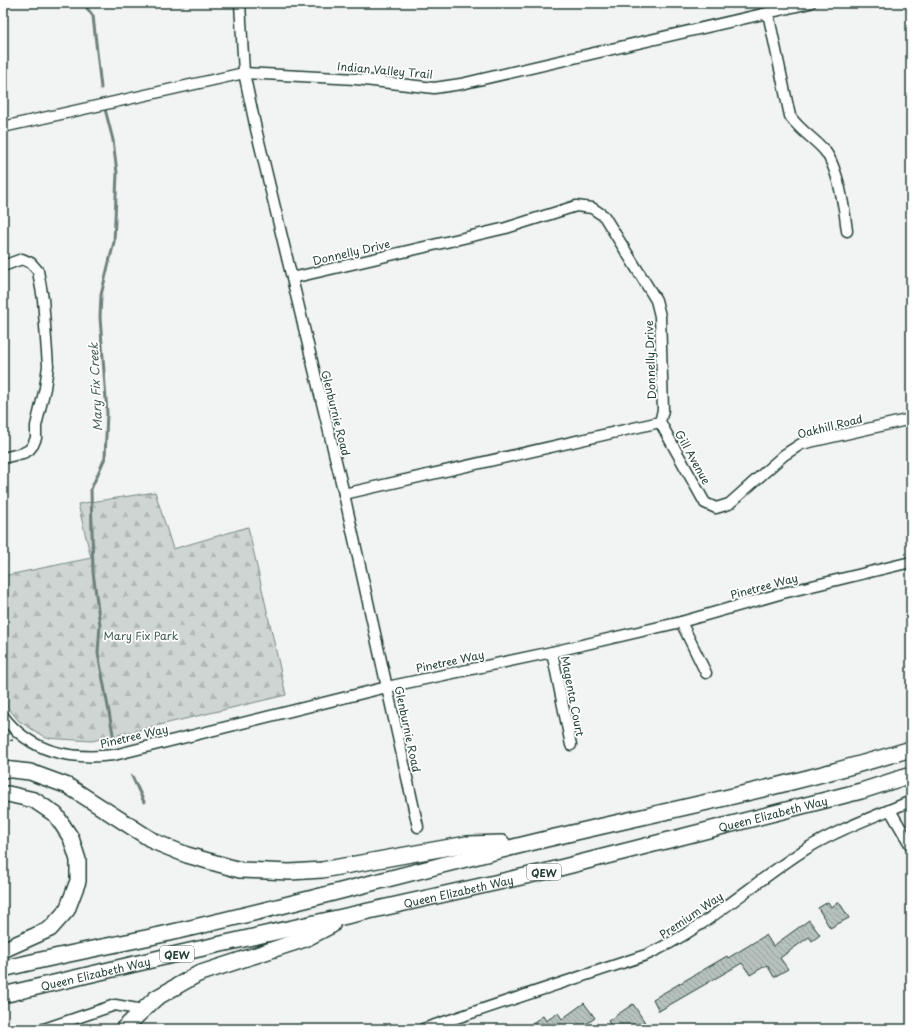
<svg xmlns="http://www.w3.org/2000/svg" width="914" height="1032" font-family="'Playpen Sans',sans-serif">
	<style>
		.forest { fill: url(#forest-firs); stroke: #768984 }
		.lines { fill: none; stroke-linecap: round; stroke-linejoin: round }
		.stream { stroke: #6d807b; stroke-width: 3 }
		.building { fill: url(#building-back-hatch); stroke: #1f3d34 }
		.minor-casing { stroke: #1f3d34; stroke-width: 13 }
		.highway-casing { stroke: #1f3d34; stroke-width: 18 }
		.path { stroke: #1f3d34; stroke-width: 1.5; stroke-dasharray: 4 3; stroke-linecap: butt }
		.minor { stroke: #fff; stroke-width: 10 }
		.highway { stroke: #fff; stroke-width: 15 }
		.labels { text-anchor: middle; dominant-baseline: central; stroke-width: 3.5; stroke-linejoin: round; paint-order: stroke }
		.shield { fill: #fff; stroke: #627771; stroke-width: 1 }
		.shield-label { font-size: 10px; font-weight: bold; fill: #1f3d34 }
		.street-label { font-size: 11px; fill: #1f3d34; stroke: #fff }
		.park-label { font-size: 11px; fill: #425b54; stroke: #fff }
		.water-label { font-size: 12px; font-style: italic; fill: #465f57; stroke: #fff }
	</style>
	<defs>
		<pattern id="forest-firs" width="22" height="20" patternUnits="userSpaceOnUse"><rect width="22" height="20" fill="#ced5d3"/><path d="M5 1l3.5 6h-7zM16 11l3.5 6h-7z" fill="#b0b8b6"/></pattern>
		<pattern id="building-back-hatch" width="6" height="6" patternUnits="userSpaceOnUse"><rect width="6" height="6" fill="#b7c1bd"/><path d="M-1 5l2 2M0 0l6 6M5-1l2 2" fill="none" stroke="#949e9a"/></pattern>
	</defs>
	<rect width="100%" height="100%" fill="#f2f3f3"/>
	<filter id="ink" filterUnits="userSpaceOnUse"><feTurbulence type="fractalNoise" baseFrequency=".025" numOctaves="2"/><feDisplacementMap in="SourceGraphic" scale="8" xChannelSelector="R" yChannelSelector="G"/><feConvolveMatrix kernelMatrix="1 2 1 2 8 2 1 2 1" color-interpolation-filters="sRGB"/></filter>
	<g filter="url(#ink)">
		<polygon class="forest" points="155,492 173,549 248,527 286,695 92,741 46,738 19,721 3,702 3,576 91,558 78,504"/>
		<g class="lines">
			<g class="stream">
				<polyline points="83,3 93,16 101,88"/>
				<polyline points="105,109 113,140 117,173 114,242 101,295 100,317 107,413 105,458 91,489 93,572 100,625 98,653 113,734"/>
				<polyline points="132,776 144,802"/>
			</g>
		</g>
		<g class="building">
			<polygon points="828,902 831,907 839,902 849,918 830,928 818,908"/>
			<polygon points="809,920 820,935 812,941 809,937 780,958 788,969 774,977 767,965 750,975 742,963 659,1011 653,999 727,956 728,958 766,935 773,946"/>
			<polygon points="584,1003 595,1018 579,1029 573,1029 570,1026 566,1029 523,1029 543,1016 546,1021 558,1013 562,1019"/>
			<polygon points="633,1004 646,1024 638,1029 613,1029 608,1021"/>
		</g>
		<g class="lines">
			<defs>
				<g id="minor">
					<polyline points="240,3 244,73 256,129 344,494 418,827"/>
					<path d="M768,13L790,116C799,130 814,138 825,151C838,168 845,210 847,231"/>
					<polyline points="3,127 244,73 356,79 434,88 461,84 810,3"/>
					<polyline points="3,266 22,259 31,263 38,271 43,299 48,366 45,388 36,426 36,438 33,445 29,450 23,453 3,458"/>
					<polyline points="292,278 506,228 576,206 592,208 604,216 656,300 660,316 663,410 660,422 344,494"/>
					<polyline points="660,422 705,503 716,508 729,504 784,455 801,444 911,419"/>
					<polyline points="681,622 706,673"/>
					<polyline points="552,652 571,745"/>
					<path d="M3,716C31,753 71,760 114,755L387,687L552,652L681,622L783,593L911,562"/>
					<polyline points="890,810 911,846"/>
					<polyline points="44,1029 115,1005 143,1010"/>
					<path d="M423,1029L646,955C705,929 752,883 806,849C839,829 876,816 911,801"/>
				</g>
				<g id="highway">
					<polyline points="3,769 30,772 68,786 155,842 187,855 240,870 290,872 322,870 467,844 502,843"/>
					<polyline points="3,795 8,794 34,800 56,815 71,838 78,860 78,881 67,910 50,929 3,950"/>
					<path d="M3,969C59,955 116,945 173,932C301,903 428,867 555,837C674,809 794,785 911,749"/>
					<path id="s1" d="M3,995L181,953L548,871L861,791L911,775"/>
					<polyline points="123,1029 156,998 198,974 305,939 332,925"/>
				</g>
			</defs>
			<use href="#minor" class="minor-casing"/>
			<use href="#highway" class="highway-casing"/>
			<polyline class="path" points="3,742 13,740"/>
			<use href="#minor" class="minor"/>
			<use href="#highway" class="highway"/>
		</g>
	</g>
	<g class="labels">
		<g class="shield">
			<rect x="527" y="864" width="34" height="16" rx="3"/>
			<rect x="160" y="946" width="34" height="16" rx="3"/>
		</g>
		<g class="shield-label">
			<text x="544" y="872">QEW</text>
			<text x="177" y="954">QEW</text>
		</g>
		<g class="street-label">
			<text transform="translate(385 70) rotate(5)">Indian Valley Trail</text>
			<text transform="translate(351 252) rotate(-13)">Donnelly Drive</text>
			<text transform="translate(650 360) rotate(-92)">Donnelly Drive</text>
			<text transform="translate(336 413) rotate(76)">Glenburnie Road</text>
			<text transform="translate(830 426) rotate(-14)">Oakhill Road</text>
			<text transform="translate(693 457) rotate(61)">Gill Avenue</text>
			<text transform="translate(764 586) rotate(-15)">Pinetree Way</text>
			<text transform="translate(450 661) rotate(-12)">Pinetree Way</text>
			<text transform="translate(573 696) rotate(79)">Magenta Court</text>
			<text transform="translate(408 729) rotate(78)">Glenburnie Road</text>
			<text transform="translate(134 736) rotate(-13)">Pinetree Way</text>
			<text stroke="none"><textPath href="#s1" startOffset="791">Queen Elizabeth Way</textPath></text>
			<text stroke="none"><textPath href="#s1" startOffset="467">Queen Elizabeth Way</textPath></text>
			<text transform="translate(691 915) rotate(-34)">Premium Way</text>
			<text stroke="none"><textPath href="#s1" startOffset="95">Queen Elizabeth Way</textPath></text>
		</g>
		<g class="park-label">
			<text x="141" y="635">Mary Fix Park</text>
		</g>
		<g class="water-label">
			<text transform="translate(95 387) rotate(-93)">Mary Fix Creek</text>
		</g>
	</g>
	<rect width="914" height="1032" fill="none" stroke="#fff" stroke-width="16"/>
	<rect x="8" y="8" width="898" height="1016" fill="none" stroke="#1f3d34" stroke-width="1.5" filter="url(#ink)"/>
</svg>
